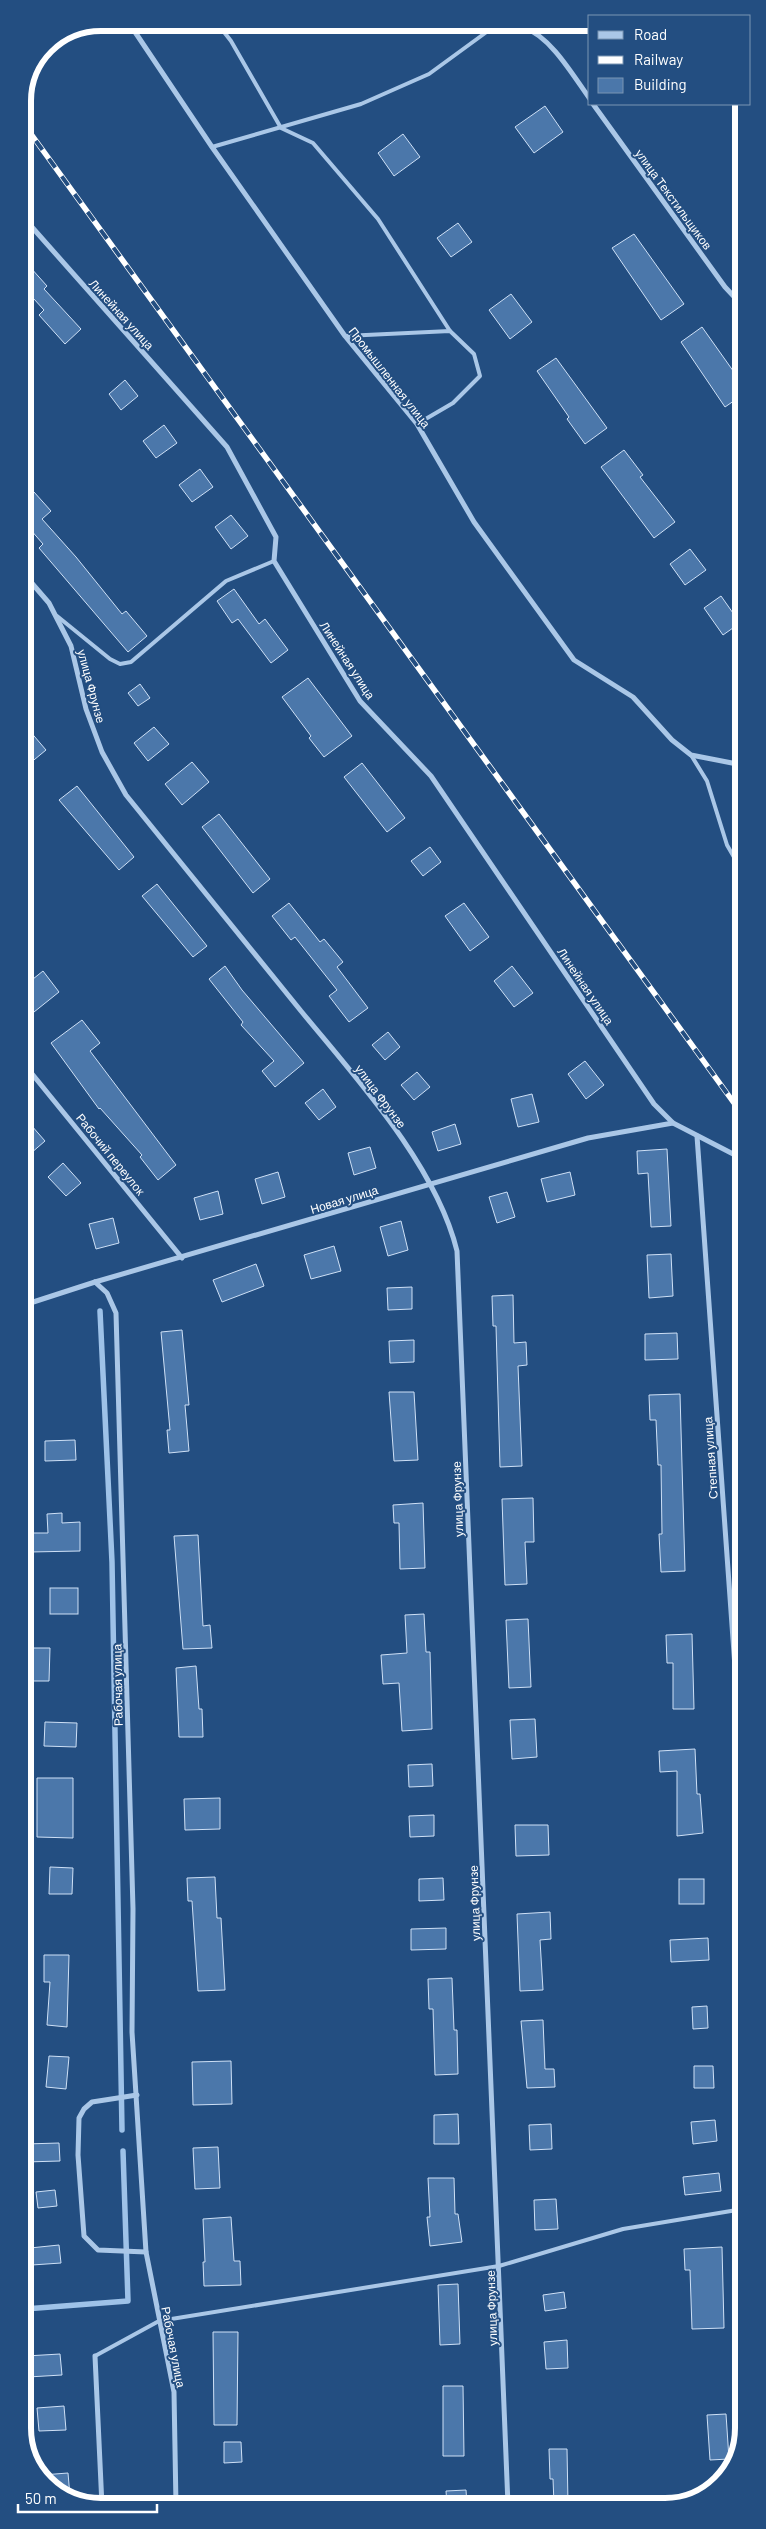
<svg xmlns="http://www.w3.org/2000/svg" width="766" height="2529" font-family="Barlow,sans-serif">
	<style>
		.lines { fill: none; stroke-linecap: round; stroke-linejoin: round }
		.stream { stroke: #9ec2e8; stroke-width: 5.5 }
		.building { fill: #4b77aa; stroke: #cee0f6 }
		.lane { stroke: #aac7e7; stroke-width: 4 }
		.street { stroke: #aac7e7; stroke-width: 5 }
		.rail-casing { stroke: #fff; stroke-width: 5.5 }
		.rail { stroke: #234e81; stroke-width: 4; stroke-dasharray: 11; stroke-linecap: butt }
		.labels { text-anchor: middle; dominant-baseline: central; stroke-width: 4; stroke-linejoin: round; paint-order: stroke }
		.street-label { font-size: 12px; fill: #fff; stroke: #234e81 }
		.rim { fill: none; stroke: #fff; stroke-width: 6 }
	</style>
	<rect width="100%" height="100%" fill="#234e81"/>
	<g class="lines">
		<g class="stream">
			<polyline points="100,1311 112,1562 122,2130"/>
			<polyline points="25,2309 128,2301 123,2151"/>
		</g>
	</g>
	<g class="building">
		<polygon points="545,106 563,132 534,153 515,127"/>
		<polygon points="403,134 420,157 394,176 378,153"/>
		<polygon points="458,223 472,242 451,257 437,238"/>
		<polygon points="634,234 684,304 661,320 612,248"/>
		<polygon points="30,267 47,286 44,289 81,329 65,344 39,315 44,310 23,287 23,274"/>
		<polygon points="511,294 532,322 510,339 489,310"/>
		<polygon points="702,327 741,382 741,396 725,407 681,342"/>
		<polygon points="556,358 607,428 585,444 567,419 569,417 537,371"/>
		<polygon points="125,380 138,396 121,410 109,394"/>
		<polygon points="164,425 177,443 156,458 143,441"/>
		<polygon points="624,450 643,475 640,477 675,522 654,538 601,467"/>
		<polygon points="200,469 213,487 192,502 179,485"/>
		<polygon points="34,492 51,511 42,519 76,557 122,614 126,611 147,636 128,652 39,548 43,544 23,521 23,502"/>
		<polygon points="231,515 248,536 231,549 215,527"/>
		<polygon points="690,549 706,570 685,585 670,564"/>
		<polygon points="234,589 259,624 265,619 288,650 271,663 238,619 232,623 217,601"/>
		<polygon points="721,596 740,623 723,635 704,608"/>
		<polygon points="308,678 352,736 324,757 309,738 311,736 282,697"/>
		<polygon points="140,684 150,698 138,706 128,693"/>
		<polygon points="23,723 46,750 23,769"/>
		<polygon points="154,727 169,744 148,761 134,743"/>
		<polygon points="192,762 209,782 182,805 165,784"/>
		<polygon points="362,763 405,818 387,832 344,777"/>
		<polygon points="77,786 134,857 119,870 59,800"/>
		<polygon points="219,814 270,879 253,893 202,827"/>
		<polygon points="430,847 441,862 423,876 411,861"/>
		<polygon points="157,884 207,946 193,957 142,896"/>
		<polygon points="289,903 320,942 324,939 343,962 337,967 368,1008 349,1022 329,996 337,990 295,937 291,940 272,916"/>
		<polygon points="464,903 489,937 470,951 445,916"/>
		<polygon points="225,966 242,990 304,1063 275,1087 262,1071 274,1061 241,1025 243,1022 209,979"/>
		<polygon points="512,966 533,993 514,1007 494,981"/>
		<polygon points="43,971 59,992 24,1020 23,987"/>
		<polygon points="82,1020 100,1043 90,1051 176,1165 158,1180 140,1157 142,1155 100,1108 99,1109 51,1043"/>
		<polygon points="388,1032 400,1047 385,1060 372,1045"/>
		<polygon points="585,1061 604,1085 586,1099 568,1074"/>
		<polygon points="417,1072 430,1087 414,1100 401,1085"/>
		<polygon points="323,1089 336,1107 319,1120 305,1103"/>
		<polygon points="532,1094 539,1122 518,1127 511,1099"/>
		<polygon points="24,1117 45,1141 30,1154 24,1146"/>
		<polygon points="455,1124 461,1144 438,1151 432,1132"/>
		<polygon points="370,1147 376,1168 354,1175 348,1153"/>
		<polygon points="667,1149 671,1226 651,1227 648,1173 638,1174 637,1151"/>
		<polygon points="63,1163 81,1183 66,1196 48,1177"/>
		<polygon points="278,1172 285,1197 262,1204 255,1179"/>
		<polygon points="570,1172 575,1195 547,1202 541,1179"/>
		<polygon points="218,1191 223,1214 200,1220 194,1198"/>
		<polygon points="507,1192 515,1217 497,1223 489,1197"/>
		<polygon points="113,1218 119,1243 96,1249 89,1224"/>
		<polygon points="401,1221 408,1250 388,1256 380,1227"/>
		<polygon points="334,1246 341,1271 311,1279 304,1255"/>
		<polygon points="671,1254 673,1296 649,1298 647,1255"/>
		<polygon points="256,1264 264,1286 222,1302 213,1280"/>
		<polygon points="412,1287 412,1309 388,1310 387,1288"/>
		<polygon points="513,1295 514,1343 526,1342 527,1365 518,1366 522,1466 500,1467 496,1326 493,1326 492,1296"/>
		<polygon points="182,1330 189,1405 185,1405 189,1451 169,1453 167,1430 170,1430 161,1332"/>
		<polygon points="677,1333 678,1359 645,1360 645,1334"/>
		<polygon points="414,1340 414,1362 390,1363 389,1341"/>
		<polygon points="389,1392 414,1392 418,1460 394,1461"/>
		<polygon points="680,1394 685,1571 661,1572 659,1534 662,1534 661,1465 658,1465 656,1420 650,1420 649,1395"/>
		<polygon points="75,1440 76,1460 45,1461 45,1441"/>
		<polygon points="533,1498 534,1542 525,1542 527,1584 505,1585 502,1499"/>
		<polygon points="423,1503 425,1568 400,1569 399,1523 394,1523 393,1505"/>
		<polygon points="62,1513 62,1523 80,1522 80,1551 30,1552 30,1533 48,1533 47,1514"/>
		<polygon points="198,1535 203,1626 210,1625 212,1648 183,1649 174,1536"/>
		<rect x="50" y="1588" width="28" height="26"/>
		<polygon points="424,1614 426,1652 430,1652 432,1729 402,1731 399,1683 383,1684 381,1655 407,1653 405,1615"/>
		<polygon points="528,1619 531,1687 509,1688 506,1620"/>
		<polygon points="692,1634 694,1709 673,1709 673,1663 667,1663 666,1635"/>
		<polygon points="24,1648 50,1648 49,1681 24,1681"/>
		<polygon points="196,1666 199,1709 202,1709 203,1737 179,1737 176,1668"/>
		<polygon points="535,1719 537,1757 512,1759 510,1720"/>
		<polygon points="45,1722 77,1723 76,1747 44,1746"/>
		<polygon points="695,1749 697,1794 700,1794 703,1833 677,1836 677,1771 660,1772 659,1751"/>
		<polygon points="432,1764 433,1786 409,1787 408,1765"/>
		<polygon points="37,1778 73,1778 73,1838 37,1837"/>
		<polygon points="220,1798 220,1829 185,1830 184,1799"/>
		<polygon points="434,1815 434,1836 410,1837 409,1816"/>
		<polygon points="515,1825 548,1825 549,1855 516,1856"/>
		<polygon points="50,1867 73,1868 72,1894 49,1894"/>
		<polygon points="215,1877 217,1918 221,1918 225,1990 198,1991 192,1901 188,1901 187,1878"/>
		<polygon points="443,1878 444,1900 419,1901 419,1879"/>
		<rect x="679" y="1879" width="25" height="25"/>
		<polygon points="550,1912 551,1939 540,1940 543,1990 520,1991 517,1914"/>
		<polygon points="446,1928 446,1949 411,1950 411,1929"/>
		<polygon points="708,1938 709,1960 671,1962 670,1940"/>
		<polygon points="44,1955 69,1955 67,2027 47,2025 50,1982 44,1982"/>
		<polygon points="452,1978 454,2030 457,2030 458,2074 435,2075 433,2009 429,2009 428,1979"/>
		<polygon points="707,2006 708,2028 693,2029 692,2007"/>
		<polygon points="543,2020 545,2069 554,2069 555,2087 527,2088 521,2021"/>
		<polygon points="49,2056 69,2057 66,2089 46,2087"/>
		<polygon points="231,2061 232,2104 193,2105 192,2062"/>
		<polygon points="694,2066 713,2066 714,2088 694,2088"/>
		<polygon points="458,2114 459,2144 434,2144 434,2115"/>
		<polygon points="715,2120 717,2141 693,2144 691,2122"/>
		<polygon points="551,2124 552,2149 530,2150 529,2125"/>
		<polygon points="59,2143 60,2161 25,2162 25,2144"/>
		<polygon points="218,2147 220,2188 195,2189 193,2148"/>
		<polygon points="719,2173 721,2191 685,2195 683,2177"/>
		<polygon points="428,2178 454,2178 455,2214 458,2214 462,2242 430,2246 427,2217 430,2217"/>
		<polygon points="55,2190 57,2206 38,2208 36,2192"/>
		<polygon points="556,2199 558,2229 535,2230 534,2200"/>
		<polygon points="231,2217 234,2261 240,2261 241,2285 204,2286 203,2262 205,2262 203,2219"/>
		<polygon points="59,2245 61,2263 32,2265 30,2248"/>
		<polygon points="722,2247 724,2328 692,2329 690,2270 685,2270 684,2249"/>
		<polygon points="458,2284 460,2344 440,2345 438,2285"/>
		<polygon points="564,2292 566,2308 545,2311 543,2295"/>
		<polygon points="213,2332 238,2332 237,2425 214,2425"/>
		<polygon points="567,2340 568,2368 546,2369 544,2342"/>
		<polygon points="60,2354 62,2375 28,2377 26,2356"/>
		<polygon points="443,2386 463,2386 464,2456 443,2456"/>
		<polygon points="64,2406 66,2430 39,2431 37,2408"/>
		<polygon points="726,2414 729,2459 710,2460 707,2415"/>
		<polygon points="224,2442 241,2442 242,2462 224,2463"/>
		<polygon points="549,2449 567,2449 568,2504 554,2504 553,2479 550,2479"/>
		<polygon points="68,2473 70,2496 50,2487 42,2475"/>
		<polygon points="466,2490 467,2505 447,2505 446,2491"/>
	</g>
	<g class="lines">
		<g class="lane">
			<polyline points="217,23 231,41 281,128 313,143 378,219 450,331"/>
			<polyline points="212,147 361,104 429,74 492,28"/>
			<polyline points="345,336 450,331 474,354 480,376 453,403 417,424"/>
			<polyline points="57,616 110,659 120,664 131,662 226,581 274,561"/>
			<polyline points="691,755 707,781 727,845 742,871"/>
			<polyline points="732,763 742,766"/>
			<polyline points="95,2356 159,2321 499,2266 623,2229 743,2209"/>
		</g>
		<g class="street">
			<polyline points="129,23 212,147 345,336 417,424 474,522 574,660 633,697 672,740 691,755 732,763"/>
			<path d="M479,23C498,31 509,22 525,28C551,37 574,77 590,99"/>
			<polyline points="593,104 725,287 741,304"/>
			<polyline points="23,217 227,447 276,537 274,561 360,701 431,776 654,1104 673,1123 737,1156 742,1163"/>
			<path d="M23,573L49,603L71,646L86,709L102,752L126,795C185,867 243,939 301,1011C356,1078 436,1165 457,1251L508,2505"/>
			<polyline points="24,1064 182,1258"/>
			<polyline points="697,1136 743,1779"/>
			<polyline points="95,1282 107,1293 116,1313 133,1909 132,2032 146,2252 174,2392 176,2506"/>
			<polyline points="24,1305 95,1282 588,1138 673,1123"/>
			<polyline points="137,2095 92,2102 84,2109 79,2118 78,2155 84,2236 98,2250 146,2252"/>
			<polyline points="95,2356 102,2506"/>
		</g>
		<defs>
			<polyline id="rail" points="23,123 742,1114"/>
		</defs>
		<use href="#rail" class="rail-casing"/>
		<use href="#rail" class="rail"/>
	</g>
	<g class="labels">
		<g class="street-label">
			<text transform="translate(674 199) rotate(54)">улица Текстильщиков</text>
			<text transform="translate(122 314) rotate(48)">Линейная улица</text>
			<text transform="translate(390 377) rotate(52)">Промышленная улица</text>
			<text transform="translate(348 660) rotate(57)">Линейная улица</text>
			<text transform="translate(92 686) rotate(75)">улица Фрунзе</text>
			<text transform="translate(586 986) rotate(56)">Линейная улица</text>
			<text transform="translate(381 1096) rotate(53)">улица Фрунзе</text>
			<text transform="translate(111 1154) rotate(51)">Рабочий переулок</text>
			<text transform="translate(344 1199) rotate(-17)">Новая улица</text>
			<text transform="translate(710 1458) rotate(-94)">Степная улица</text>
			<text transform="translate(457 1499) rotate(-92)">улица Фрунзе</text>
			<text transform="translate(117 1685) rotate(-91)">Рабочая улица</text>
			<text transform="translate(474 1903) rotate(-92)">улица Фрунзе</text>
			<text transform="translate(491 2308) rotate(-92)">улица Фрунзе</text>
			<text transform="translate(174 2347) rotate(79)">Рабочая улица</text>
		</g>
	</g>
	<path d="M0 0H766V2529H0ZM101 31H665A70 70 0 0 1 735 101V2428A70 70 0 0 1 665 2498H101A70 70 0 0 1 31 2428V101A70 70 0 0 1 101 31Z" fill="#234e81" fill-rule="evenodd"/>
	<path class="rim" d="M101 31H665A70 70 0 0 1 735 101V2428A70 70 0 0 1 665 2498H101A70 70 0 0 1 31 2428V101A70 70 0 0 1 101 31Z"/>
	<rect x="588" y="15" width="162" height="90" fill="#234e81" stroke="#7b95b3"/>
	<rect x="598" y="31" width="25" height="8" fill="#aac7e7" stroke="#7b95b3"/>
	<text x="634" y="40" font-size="15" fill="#ffffff">Road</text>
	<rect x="598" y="56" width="25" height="8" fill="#ffffff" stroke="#7b95b3"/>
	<text x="634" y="65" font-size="15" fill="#ffffff">Railway</text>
	<rect x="598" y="78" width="25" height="15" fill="#4b77aa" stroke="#7b95b3"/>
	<text x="634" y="90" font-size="15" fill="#ffffff">Building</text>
	<path d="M18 2504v8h139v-8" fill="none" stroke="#ffffff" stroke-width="2.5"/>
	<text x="25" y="2504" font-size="15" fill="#ffffff" stroke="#234e81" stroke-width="4" paint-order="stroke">50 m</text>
</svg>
